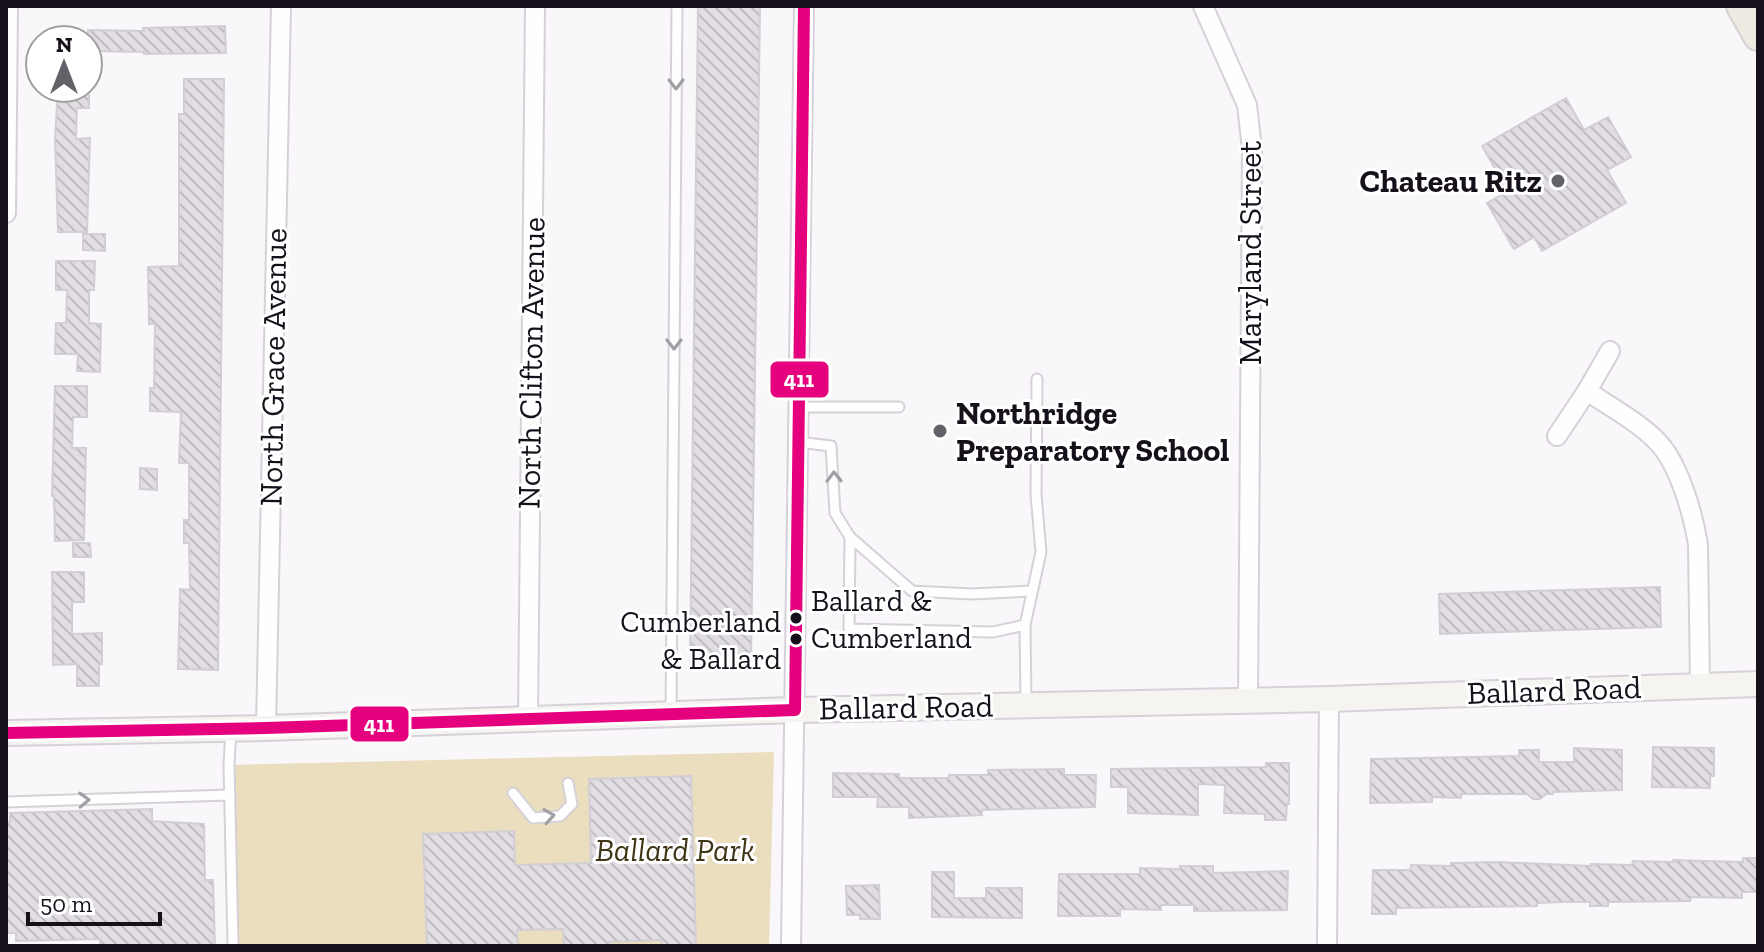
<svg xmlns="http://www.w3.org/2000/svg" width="1764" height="952" font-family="'Zilla Slab',serif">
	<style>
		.green { fill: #eadebe }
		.building { fill: url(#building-back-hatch); stroke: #d2ced5; stroke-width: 2 }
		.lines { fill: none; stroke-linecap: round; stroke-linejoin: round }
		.lane-casing { stroke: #d6d1d8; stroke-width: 13 }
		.street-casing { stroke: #d6d1d8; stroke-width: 22 }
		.secondary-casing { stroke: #d6d1d8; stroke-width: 28 }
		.primary-casing { stroke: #d3d1d4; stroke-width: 32 }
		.lane { stroke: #fefefe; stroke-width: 9 }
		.street { stroke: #fefefe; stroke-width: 18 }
		.secondary { stroke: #f6f4f1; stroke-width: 24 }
		.primary { stroke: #edeae2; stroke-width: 28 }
		.bus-1-casing { stroke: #fff; stroke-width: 18 }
		.bus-1 { stroke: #e5007d; stroke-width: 12 }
		.oneway { stroke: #a19fa3 }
		.poi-dot { fill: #656168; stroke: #fff; stroke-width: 3 }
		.bus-dot { fill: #16101a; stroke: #fff; stroke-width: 3 }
		.labels { text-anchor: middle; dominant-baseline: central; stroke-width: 6; stroke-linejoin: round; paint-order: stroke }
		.bus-label { font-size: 30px; fill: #16101a; stroke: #fff; text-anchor: start }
		.poi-label { font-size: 32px; font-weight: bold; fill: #16101a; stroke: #fff; text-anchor: end }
		.street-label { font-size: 32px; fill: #16101a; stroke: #fff }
		.park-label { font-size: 32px; font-style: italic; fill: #403516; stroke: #fff }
		.line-badge { stroke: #fff; stroke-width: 3 }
		.badge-label { font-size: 22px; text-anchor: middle; font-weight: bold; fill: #fff }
	</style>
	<defs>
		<pattern id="building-back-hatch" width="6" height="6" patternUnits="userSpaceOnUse" patternTransform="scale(2)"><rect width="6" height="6" fill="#e1dde3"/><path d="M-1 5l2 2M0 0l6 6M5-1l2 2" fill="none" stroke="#c0bdc2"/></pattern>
	</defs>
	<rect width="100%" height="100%" fill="#f9f7fa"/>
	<polygon class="green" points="774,752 769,946 231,946 227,765"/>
	<g class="building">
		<polygon points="698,6 760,6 751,662 690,662"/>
		<polygon points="225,26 226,53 144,54 144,52 88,51 88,30 144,31 143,28"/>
		<polygon points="184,79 224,79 218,670 178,669 180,589 190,590 189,543 184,543 184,520 189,520 189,463 179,463 181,412 150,411 150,388 154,388 155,324 149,324 148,267 179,266 179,114 184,114"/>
		<polygon points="58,88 89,88 89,108 77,108 76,139 90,138 87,232 58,232 55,139"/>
		<polygon points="1566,98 1584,130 1608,117 1631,157 1607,170 1626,203 1542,251 1534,237 1514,249 1487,203 1508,191 1482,146"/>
		<polygon points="83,234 105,234 105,251 83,250"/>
		<polygon points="56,261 95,261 94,290 89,290 89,323 101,324 100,372 77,371 78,354 55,354 56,323 66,323 67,290 56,290"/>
		<polygon points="55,386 87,386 87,417 73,417 72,448 86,448 84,540 55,541 54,496 52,496"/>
		<polygon points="140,468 157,469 157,490 140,489"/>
		<polygon points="73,543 90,543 91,557 73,557"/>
		<polygon points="52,572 84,572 84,602 72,602 72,634 102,633 102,664 99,664 99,686 77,686 77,664 53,665"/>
		<polygon points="1660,587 1661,627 1440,634 1439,594"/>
		<polygon points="1653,747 1714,748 1714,776 1710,776 1710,788 1652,787"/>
		<polygon points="1574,748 1622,750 1622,790 1553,792 1553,794 1546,794 1540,799 1533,799 1527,794 1461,794 1461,798 1432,797 1432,802 1370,803 1371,759 1519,756 1519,750 1539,750 1539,762 1574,762"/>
		<polygon points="1266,763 1289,763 1289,804 1287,804 1286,820 1265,820 1265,814 1224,813 1225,785 1198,784 1198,815 1128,813 1128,787 1111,787 1111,769 1266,767"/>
		<polygon points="1064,769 1064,775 1096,775 1095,807 982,810 982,815 909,818 909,807 877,807 878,797 833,797 833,773 899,774 899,778 949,778 949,775 988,775 988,770"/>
		<polygon points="691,776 696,946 662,946 662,940 609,942 610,946 564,946 563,929 517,930 518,946 427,946 423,834 514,831 515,865 591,863 589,779"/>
		<polygon points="152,809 152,821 204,824 205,880 213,880 215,946 100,946 100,939 16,941 16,933 6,933 6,823 10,822 10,813"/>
		<polygon points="1743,858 1758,858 1758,892 1742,892 1742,898 1691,897 1690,901 1608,902 1608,906 1590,906 1590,902 1563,902 1537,903 1537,906 1396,908 1396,914 1372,914 1373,870 1410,870 1411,865 1451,866 1451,863 1498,862 1591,866 1591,864 1632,865 1633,861 1673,862 1673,860 1743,862"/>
		<polygon points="1180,866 1213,866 1213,873 1288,871 1287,910 1194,911 1194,905 1161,905 1161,910 1120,909 1120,916 1058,916 1059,874 1140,874 1140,868 1180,869"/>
		<polygon points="932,872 954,872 954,898 986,898 986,888 1022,888 1022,918 932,917"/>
		<polygon points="879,885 880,919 860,919 860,915 847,915 846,886"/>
	</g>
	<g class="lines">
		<defs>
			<g id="lane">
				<polyline points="799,407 899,407"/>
				<polyline points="798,442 831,446 835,513 850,537 912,591 972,594 1031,591"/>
				<polyline points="850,537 849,629 993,632 1025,625"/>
				<polyline points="1026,705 1025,625 1041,552 1036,494 1037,379"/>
				<polyline points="671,714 677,6"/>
				<polyline points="231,730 229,764 233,946"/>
				<polyline points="513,793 533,818 560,816 572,804 568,783"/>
				<polyline points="6,802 230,795"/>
			</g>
			<g id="street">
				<polyline points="1203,6 1247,105 1252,149 1248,700"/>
				<polyline points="6,213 8,6"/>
				<path d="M1587,391C1610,407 1646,426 1662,447C1680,469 1694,517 1698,545L1700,684"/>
				<polyline points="1557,436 1587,391 1610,351"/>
				<polyline points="528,719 535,6"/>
				<polyline points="266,728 281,6"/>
				<polyline points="791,946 804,6"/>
				<polyline points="1327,946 1329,699"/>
			</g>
			<polyline id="secondary" points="6,733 266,728 795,710 1329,699 1758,684"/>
			<polyline id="primary" points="1741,6 1758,36"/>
		</defs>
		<use href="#lane" class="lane-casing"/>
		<use href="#street" class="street-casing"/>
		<use href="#secondary" class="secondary-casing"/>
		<use href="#primary" class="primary-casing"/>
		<use href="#lane" class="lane"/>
		<use href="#street" class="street"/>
		<use href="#secondary" class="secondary"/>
		<use href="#primary" class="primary"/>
		<defs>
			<polyline id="bus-1" points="6,733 266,728 795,710 804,6"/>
		</defs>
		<use href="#bus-1" class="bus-1-casing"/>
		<use href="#bus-1" class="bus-1"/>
	</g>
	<defs><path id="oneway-chevron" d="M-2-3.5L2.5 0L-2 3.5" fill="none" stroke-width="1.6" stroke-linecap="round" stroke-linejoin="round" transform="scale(2)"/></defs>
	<g class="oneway">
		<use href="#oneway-chevron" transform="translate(676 84) rotate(90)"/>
		<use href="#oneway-chevron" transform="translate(674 344) rotate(90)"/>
		<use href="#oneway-chevron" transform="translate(834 477) rotate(-91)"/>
		<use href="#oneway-chevron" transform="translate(84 800) rotate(-2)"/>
		<use href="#oneway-chevron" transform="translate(549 816) rotate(-9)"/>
	</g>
	<g class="poi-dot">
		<circle cx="1558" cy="181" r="8"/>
		<circle cx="940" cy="431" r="8"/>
	</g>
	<g class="bus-dot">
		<circle cx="796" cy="618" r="7"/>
		<circle cx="796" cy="639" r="7"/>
	</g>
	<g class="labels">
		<g class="bus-label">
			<text x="811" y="601">Ballard &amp;<tspan x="811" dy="37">Cumberland</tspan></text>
			<text x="781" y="622" text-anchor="end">Cumberland<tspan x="781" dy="37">&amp; Ballard</tspan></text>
		</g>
		<g class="poi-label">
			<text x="1542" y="181">Chateau Ritz</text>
			<text x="956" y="413" text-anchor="start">Northridge<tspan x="956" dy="37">Preparatory School</tspan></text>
		</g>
		<g class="street-label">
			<text transform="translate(1250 253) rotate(-90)">Maryland Street</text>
			<text transform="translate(531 363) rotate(-89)">North Clifton Avenue</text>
			<text transform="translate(273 367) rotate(-89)">North Grace Avenue</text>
			<text transform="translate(1554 690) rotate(-2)">Ballard Road</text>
			<text transform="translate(906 707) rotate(-1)">Ballard Road</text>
		</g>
		<g class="park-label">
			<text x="675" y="850">Ballard Park</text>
		</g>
	</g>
	<g class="line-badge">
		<rect x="769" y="360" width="61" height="39" rx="8" fill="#e5007d"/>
		<rect x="349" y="705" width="61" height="38" rx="8" fill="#e5007d"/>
	</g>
	<g class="badge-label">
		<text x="799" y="387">411</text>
		<text x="379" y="732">411</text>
	</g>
	<rect width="1764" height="952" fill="none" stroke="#16101a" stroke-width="16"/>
	<g transform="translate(64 64)"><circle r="38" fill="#ffffff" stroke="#a29fa3" stroke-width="2"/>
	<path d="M0-6L14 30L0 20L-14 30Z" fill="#656168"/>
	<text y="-12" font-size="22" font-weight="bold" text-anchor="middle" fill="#16101a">N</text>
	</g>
	<path d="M28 912v12h132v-12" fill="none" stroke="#16101a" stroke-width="4"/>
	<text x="40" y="912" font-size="24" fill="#16101a" stroke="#ffffff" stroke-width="6" paint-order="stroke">50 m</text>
</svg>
